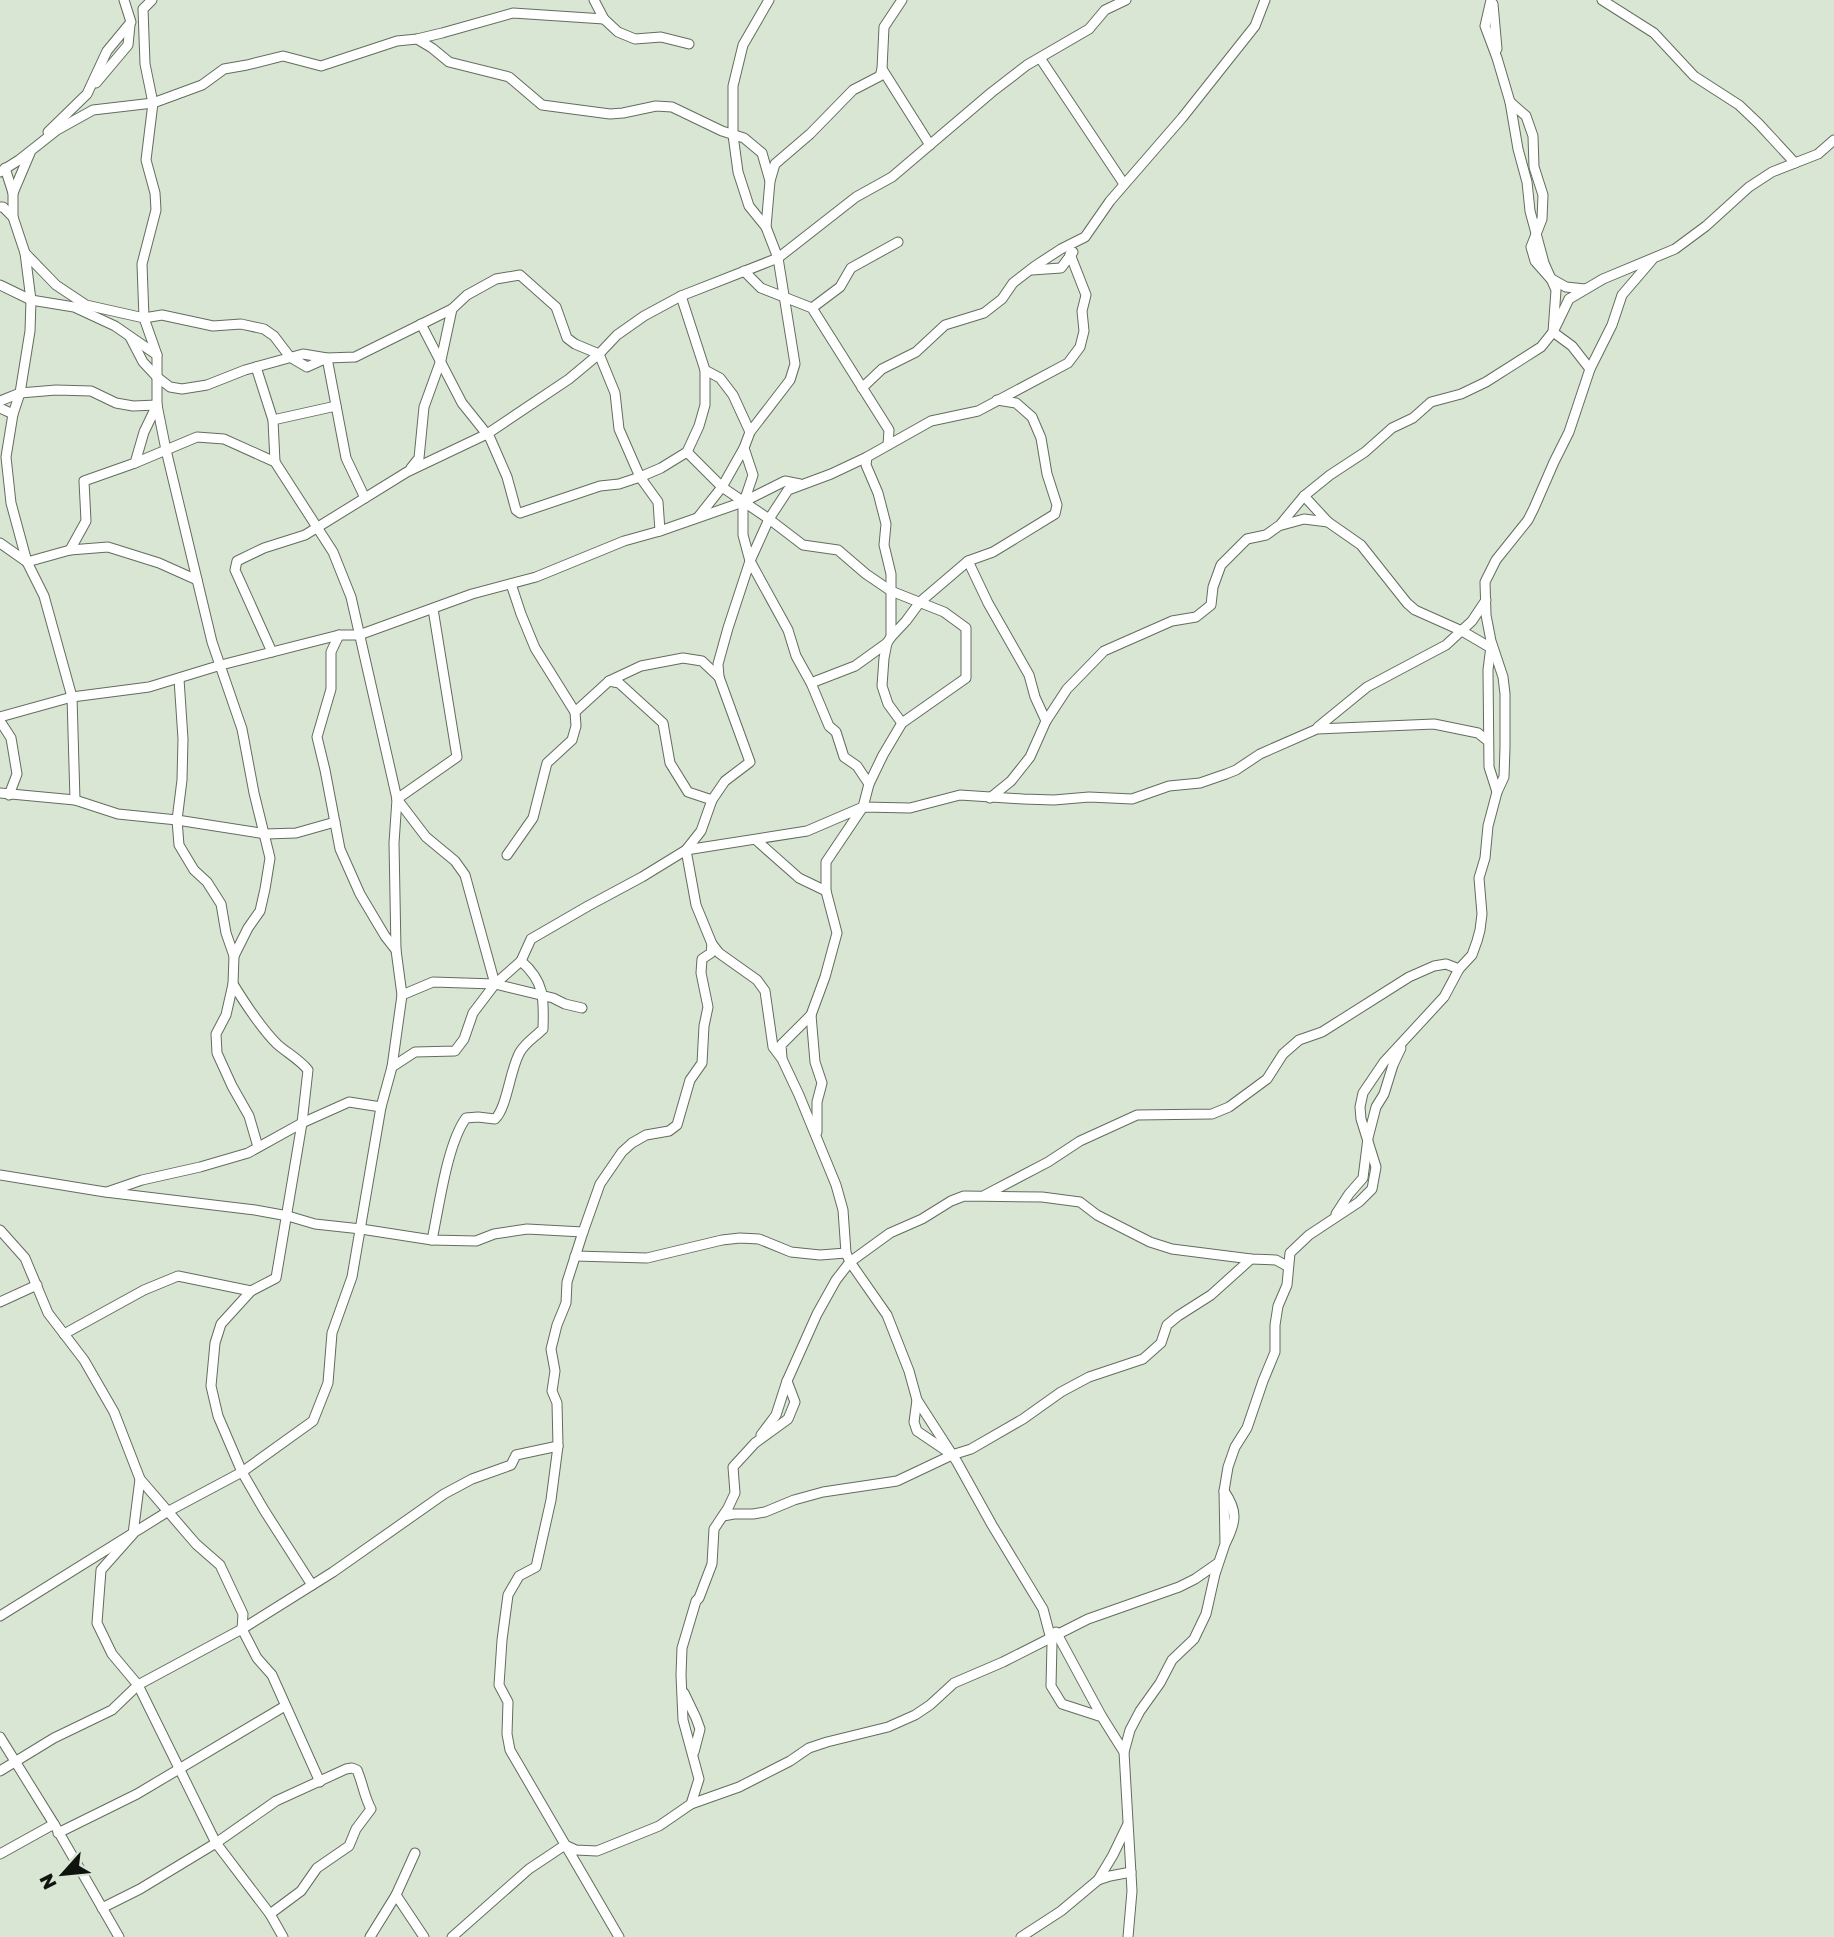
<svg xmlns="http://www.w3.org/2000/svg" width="1834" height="1937" font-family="'Golos Text',sans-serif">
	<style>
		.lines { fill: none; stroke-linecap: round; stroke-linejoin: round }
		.street-casing { stroke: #626d5d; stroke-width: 11 }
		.street { stroke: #fff; stroke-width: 9 }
	</style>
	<rect width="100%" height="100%" fill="#dae6d4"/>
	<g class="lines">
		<defs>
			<g id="street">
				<polyline points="152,0 143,9 145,64 153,103 146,160 155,193 156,210 142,264 144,318 157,355 157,405 166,450 212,642 242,729 254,793 270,858 265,889 260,911 248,928 234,956"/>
				<polyline points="594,0 604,19 618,32 635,39 661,37 689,44"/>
				<polyline points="769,0 743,45 733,86 733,135 738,172 749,206 766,227 778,258 795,364 790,380 750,432 744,448 753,475 747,493 743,502 743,535 750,561 788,630 796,656 811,683 829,726 836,732 844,757 857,766 869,784"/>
				<polyline points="1491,0 1485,26 1497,58 1510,102 1518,149 1527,182 1530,211 1544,263 1556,290 1553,332 1572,346 1590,369"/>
				<polyline points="1602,0 1654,33 1694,76 1739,105 1759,124 1795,163"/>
				<polyline points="1493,4 1497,49"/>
				<polyline points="417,39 432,48 449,62 509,77 542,105 610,114 623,113 656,106 672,107 722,131 744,138 762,153 770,181"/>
				<polyline points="1040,58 1124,184"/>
				<polyline points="882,69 930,145"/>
				<polyline points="96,83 128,45 130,25"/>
				<polyline points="1510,102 1526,116 1533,136 1534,167 1543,195 1542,219 1531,247 1535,261 1550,278 1566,287 1585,289"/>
				<polyline points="48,132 87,94 107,51 131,22 124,0"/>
				<polyline points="5,168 13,193 13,217"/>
				<polyline points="0,172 19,160 57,130 93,110 153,103 202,85 224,69 247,65 283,56 321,66 397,41 417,39 442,33 513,13 604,19"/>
				<polyline points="13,193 30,153"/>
				<polyline points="0,207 3,207 13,217 25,253 56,285 86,305 144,318 162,315 213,326 241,324 264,329 274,336 290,357 307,367 327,358 346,458 365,498"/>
				<polyline points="766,227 770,181 775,164 810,134 853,90 880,76 882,69 884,27 902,0"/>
				<polyline points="25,253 31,300 30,331 20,393 13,414 6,457 11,503 27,562 44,596 72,697 75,800"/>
				<polyline points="1032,270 1061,268 1073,252"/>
				<polyline points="744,271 761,288 812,308 889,430 888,445"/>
				<polyline points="0,285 31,300 74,307 115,326 157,355"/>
				<polyline points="681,296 705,370 720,378 733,395 750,432"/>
				<polyline points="812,308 840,287 851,268 898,242"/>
				<polyline points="421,324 462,403 490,438 507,477 516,510 520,513 600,486 619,484 640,477 661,468 687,452 699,426 705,405 705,370"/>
				<polyline points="130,337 143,362 157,377 170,387 182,389 207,385 245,370 303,354 327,358 355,357 452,309 467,295 496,279 520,275 556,307 567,338 575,344 599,354 615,393 619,429 640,477 658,502 660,531"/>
				<polyline points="256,367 273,420 275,462"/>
				<polyline points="862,388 882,369 916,352 945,325 984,313 1002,299 1013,283 1035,266 1061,249 1085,237 1110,201 1182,118 1255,26 1265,0"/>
				<polyline points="0,401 20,393 56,390 91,391 116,403 133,406 157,405"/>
				<polyline points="0,408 13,414"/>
				<polyline points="273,420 336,406"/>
				<polyline points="687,452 722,487 769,519 803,545 838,550 866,574 891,591 944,612 966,628 966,678 902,723 883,755 869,784 863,807 826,862 826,891 837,933 825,977 811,1015 781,1045 782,1058"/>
				<polyline points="135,463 197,437 224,439 275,462 333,552 351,597 397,799 394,843 396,950 402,995"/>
				<polyline points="411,468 419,458 424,407 441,360 452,309"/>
				<polyline points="1304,496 1328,522 1361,545 1407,603 1415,610 1462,631 1491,648"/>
				<polyline points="699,516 722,487 744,448"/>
				<polyline points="1282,525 1304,519 1328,522"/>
				<polyline points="0,543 27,562"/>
				<polyline points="70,550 86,521 84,481 135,463 144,432 157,405"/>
				<polyline points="968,561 988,603 1029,675 1035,697 1046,721"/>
				<polyline points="27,562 70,550 108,547 159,563 197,580"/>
				<polyline points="511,584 521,614 535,648 575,712"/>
				<polyline points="339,635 331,652 331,689 317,737 325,770 340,849 360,894 385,936 396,950"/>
				<polyline points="891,637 891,574 884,545 886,524 878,493 866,465 867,457 931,421 978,411 1068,363 1080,347 1084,331 1082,311 1086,295 1070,254"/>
				<polyline points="1491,646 1488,670 1489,767 1497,792"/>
				<polyline points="272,652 235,570 237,561 264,548 305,535 407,472 487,434 569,379 599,354 617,335 644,316 681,296 778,258 856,197 892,177 992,92 1027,65 1089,29 1105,10 1126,0"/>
				<polyline points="179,679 183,739 182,780 177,820 179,845 194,870 207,882 221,904 226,933 234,956 233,984 226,1015 216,1034 217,1053 232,1086 249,1116 258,1147"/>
				<polyline points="811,683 855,666 887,643"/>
				<polyline points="0,717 72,697 149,687 221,665 339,635 359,635 472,594 536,577 624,541 660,531 743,502 785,481 800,484"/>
				<polyline points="0,721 11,738 17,774 9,795"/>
				<polyline points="902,723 888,704 882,686 884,658 887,643 891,637 906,621 920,602 968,561 993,552 1055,514 1057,505 1047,474 1041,438 1032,417 1016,403 997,400"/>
				<polyline points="1318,727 1367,687 1446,645 1472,621 1486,600"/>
				<polyline points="0,793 75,800 118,814 177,820 266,834 296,833 335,822"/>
				<polyline points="990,798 1011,781 1030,757 1046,721 1067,689 1104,651 1172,621 1196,617 1211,605 1213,587 1221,565 1247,539 1266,535 1280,525 1304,496 1330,475 1365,452 1392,428 1413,418 1431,402 1461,394 1486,382 1541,347 1553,332 1569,299 1603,279 1675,249 1706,226 1749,187 1772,172 1818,154 1834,140"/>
				<polyline points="397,799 457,757 433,609"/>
				<polyline points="712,800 725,781 750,762 719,677 718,664 728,628 750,561 769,519 788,490 831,474 867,457"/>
				<polyline points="756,840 799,878 826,891"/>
				<polyline points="686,850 696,905 712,944 719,953 757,980 765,991 773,1047 782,1059 799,1095 836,1185 843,1210 846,1253 850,1262 887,1315 909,1371 917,1400 957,1462 992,1525 1043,1609 1052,1643 1051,1686 1062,1704 1102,1717 1124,1752 1132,1891 1128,1937"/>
				<polyline points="686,850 807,831 863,807 910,808 960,795 1023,799 1054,800 1089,797 1132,799 1169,786 1200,783 1226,774 1236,770 1260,754 1317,729 1434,724 1478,733 1488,741"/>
				<polyline points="507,855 533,818 547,763 572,740 576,726 575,712 609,681 641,666 683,658 702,661 719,677"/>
				<polyline points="495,984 553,998 565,1004 582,1008"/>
				<polyline points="811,1015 815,1062 822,1083 817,1102 817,1132"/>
				<polyline points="392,1067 415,1052 455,1051 464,1039 473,1013 495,984 465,875 455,861 426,837 397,799"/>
				<polyline points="0,1175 105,1192 255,1210 288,1216 315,1224 361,1229 432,1240 476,1241 494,1234 527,1229 583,1232"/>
				<polyline points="107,1192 142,1180 200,1167 248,1153 302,1123 349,1102 381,1107"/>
				<polyline points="985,1195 1048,1162 1080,1141 1137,1115 1212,1114 1229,1107 1267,1079 1283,1054 1299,1040 1322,1032 1409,977 1434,966 1446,964 1459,969"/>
				<polyline points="1336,1214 1349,1194 1363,1178 1368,1138 1376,1107 1384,1094 1393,1065 1401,1048"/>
				<polyline points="0,1230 25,1258 48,1313 84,1360 114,1412 140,1479 196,1544 220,1565 243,1614 242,1629 257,1658 272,1675 320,1782"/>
				<path d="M432,1240C439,1207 447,1144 466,1118L478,1117L495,1119C507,1108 510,1069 520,1052C526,1042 535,1037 543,1029C544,999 545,982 521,961"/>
				<polyline points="575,1256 647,1258 722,1240 740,1238 759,1239 791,1252 820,1255 846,1253"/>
				<polyline points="251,1291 221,1324 215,1343 211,1386 218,1416 242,1472 264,1510 312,1585"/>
				<polyline points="0,1302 37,1285"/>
				<path d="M64,1334L144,1290L178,1276L251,1291L276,1278L302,1123L308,1070C299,1059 287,1053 277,1044C260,1027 246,1005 233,984"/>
				<polyline points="917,1400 914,1422 917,1431 951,1454"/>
				<polyline points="761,1435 776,1415 787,1381"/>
				<polyline points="558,1446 551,1500 536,1567 519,1576 508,1595 502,1640 499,1685 508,1702 507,1734 510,1750 619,1937"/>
				<polyline points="140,1479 133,1534 101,1570 97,1623 112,1654 138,1685 216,1843 270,1914 283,1937"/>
				<path d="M1224,1491C1238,1511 1236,1522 1226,1542"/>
				<polyline points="723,1516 734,1514 753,1514 765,1512 794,1500 823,1492 897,1481 952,1455 971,1449 1023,1419 1061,1392 1089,1377 1143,1359 1161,1343 1167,1325 1178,1316 1211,1295 1251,1259"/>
				<polyline points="0,1616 167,1512 242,1472 313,1421 328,1383 332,1333 352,1277 381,1107 392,1067 402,995 433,982 495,984 521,961 531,939 588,906 642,877 686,850 701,831 712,800 688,792 670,763 663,723 619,683 609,681"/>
				<polyline points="1056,1632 1102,1717"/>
				<polyline points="684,1693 696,1718 700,1729 694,1752"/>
				<polyline points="0,1737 54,1824 119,1937"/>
				<polyline points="1124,1752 1130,1730 1140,1711 1160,1683 1172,1660 1194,1639 1206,1614 1215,1574 1225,1544 1224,1491 1228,1467 1235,1447 1247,1428 1263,1381 1275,1352 1275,1325 1278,1306 1287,1285 1290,1253 1309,1235 1359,1202 1372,1189 1376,1167 1361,1119 1360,1107 1363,1093 1384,1062 1444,997 1459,969 1472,955 1477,941 1480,930 1482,914 1479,878 1485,858 1488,826 1497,792 1504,777 1505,747 1505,694 1503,677 1491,641 1486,615 1485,582 1496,560 1528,520 1534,508 1554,462 1569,432 1590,369 1612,325 1622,295 1652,260"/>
				<polyline points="0,1771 54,1738 112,1710 138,1685 242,1629 333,1572 444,1494 472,1479 511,1465 516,1455 558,1446 557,1403 552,1391 555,1371 551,1349 557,1325 566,1303 567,1282 583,1232 600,1184 622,1152 632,1143 646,1135 669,1131 677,1125 690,1080 702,1063 704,1026 708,1007 701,973 702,959 711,953 712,944"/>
				<polyline points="691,1804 739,1787 790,1761 809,1748 827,1742 888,1727 915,1715 930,1705 954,1683 1003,1662 1088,1619 1179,1587 1195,1579 1218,1563"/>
				<polyline points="58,1833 137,1794 285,1706"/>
				<polyline points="0,1854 54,1824"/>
				<polyline points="1098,1880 1113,1855 1127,1826"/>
				<polyline points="396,1895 424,1937"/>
				<path d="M102,1908L140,1889L216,1843L276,1801L346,1769L352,1768L357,1770C363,1784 364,1796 371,1809L356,1829L349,1846L317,1868L301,1891L270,1914"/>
				<polyline points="370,1937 396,1895 415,1853"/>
				<polyline points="452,1937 529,1869 565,1845 576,1850 597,1851 659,1826 691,1804 699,1779 683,1720 681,1675 682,1648 696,1601 699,1598 712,1564 714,1529 728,1508 735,1493 733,1467 755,1443 788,1419 795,1402 787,1381 817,1314 836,1280 850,1262 890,1233 922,1219 951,1201 964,1196 1042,1197 1080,1202 1097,1215 1150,1242 1172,1249 1251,1259 1276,1260 1287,1266"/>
				<polyline points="1021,1937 1061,1911 1098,1880 1110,1876 1131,1872"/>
			</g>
		</defs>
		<use href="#street" class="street-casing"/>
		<use href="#street" class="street"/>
	</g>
	<g transform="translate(63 1874) rotate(243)" stroke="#dae6d4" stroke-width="5" paint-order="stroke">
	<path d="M0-5L12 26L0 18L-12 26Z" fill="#10140e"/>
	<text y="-10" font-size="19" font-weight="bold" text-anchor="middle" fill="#10140e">N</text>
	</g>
</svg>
